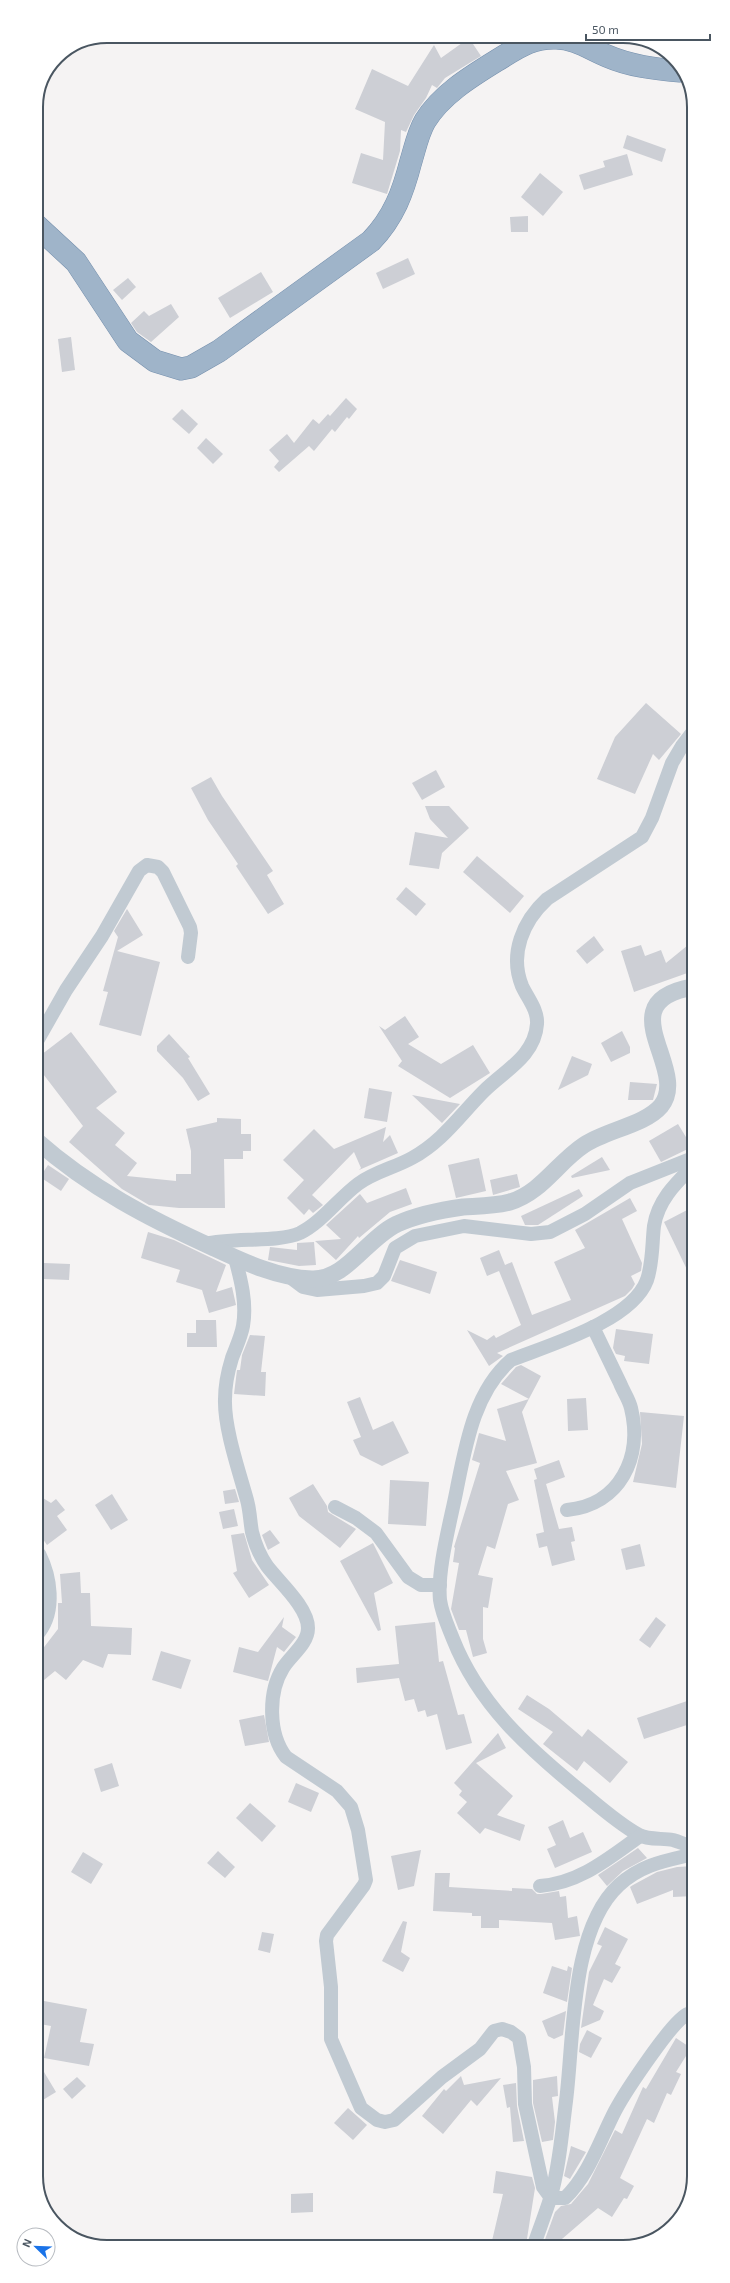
<svg xmlns="http://www.w3.org/2000/svg" width="730" height="2283" font-family="'Exo 2',sans-serif">
	<style>
		.building { fill: #cdcfd5 }
		.lines { fill: none; stroke-linecap: round; stroke-linejoin: round }
		.trunk-casing { stroke: #7690ad; stroke-width: 23 }
		.minor { stroke: #c1cad2; stroke-width: 14 }
		.tertiary { stroke: #c1cad2; stroke-width: 17 }
		.trunk { stroke: #9fb4c9; stroke-width: 22 }
		.rim { fill: none; stroke: #4a5661; stroke-width: 2 }
	</style>
	<rect width="100%" height="100%" fill="#f5f3f3"/>
	<g class="building">
		<polygon points="469,38 481,56 445,78 437,88 432,85 426,98 414,115 406,132 401,130 400,151 387,194 352,183 361,153 383,160 385,122 355,109 372,69 408,86 434,45 441,58"/>
		<polygon points="627,135 666,149 662,162 623,148"/>
		<polygon points="627,154 633,175 584,190 579,175 605,167 603,161"/>
		<polygon points="540,173 563,192 543,216 521,197"/>
		<polygon points="528,216 528,232 511,232 510,217"/>
		<polygon points="408,258 415,274 383,289 376,273"/>
		<polygon points="261,272 273,292 230,318 218,298"/>
		<polygon points="128,278 136,287 122,300 113,290"/>
		<polygon points="171,304 179,317 151,342 137,332 131,323 144,311 149,316"/>
		<polygon points="71,337 75,370 62,372 58,339"/>
		<polygon points="346,398 357,409 349,419 347,417 335,432 332,429 314,451 309,446 279,472 274,467 279,461 269,450 287,434 294,443 313,419 319,424 328,414 330,416"/>
		<polygon points="182,409 198,424 189,434 172,419"/>
		<polygon points="206,438 223,454 213,464 197,448"/>
		<polygon points="646,703 681,734 659,760 653,754 635,794 597,779 615,737"/>
		<polygon points="436,770 445,787 422,800 412,783"/>
		<polygon points="211,777 222,796 273,871 267,875 284,904 268,914 236,866 238,864 208,820 191,788"/>
		<polygon points="425,806 449,806 469,828 442,853 439,869 409,865 415,832 448,838 430,819"/>
		<polygon points="477,856 524,896 510,913 463,872"/>
		<polygon points="406,887 426,904 416,916 396,899"/>
		<polygon points="127,909 143,935 117,951 160,962 141,1036 99,1025 108,992 103,991 118,937 114,931"/>
		<polygon points="594,936 604,950 587,964 576,951"/>
		<polygon points="693,941 693,971 634,992 621,951 641,945 645,956 661,950 666,963"/>
		<polygon points="405,1016 419,1037 408,1044 441,1064 473,1045 490,1073 450,1098 398,1066 402,1061 379,1026 385,1030"/>
		<polygon points="622,1031 630,1047 630,1053 611,1062 601,1043"/>
		<polygon points="71,1032 117,1092 96,1108 125,1133 115,1145 137,1163 127,1176 176,1181 176,1174 191,1174 191,1151 186,1129 217,1122 217,1118 241,1119 241,1134 251,1134 251,1151 243,1151 243,1159 224,1159 225,1208 179,1208 149,1205 122,1189 69,1142 83,1126 37,1066 37,1058"/>
		<polygon points="169,1034 190,1057 188,1058 210,1094 198,1101 183,1078 157,1051 157,1046"/>
		<polygon points="572,1056 592,1064 588,1075 558,1090"/>
		<polygon points="630,1082 657,1084 653,1100 628,1100"/>
		<polygon points="369,1088 392,1092 387,1122 364,1118"/>
		<polygon points="412,1095 460,1104 442,1123"/>
		<polygon points="678,1124 692,1147 661,1162 649,1141"/>
		<polygon points="386,1127 383,1142 390,1135 398,1153 359,1170 361,1168 354,1152 312,1195 323,1205 313,1213 309,1209 304,1215 287,1198 304,1180 283,1160 314,1129 334,1149"/>
		<polygon points="602,1157 610,1170 572,1178 571,1176"/>
		<polygon points="479,1158 486,1191 456,1198 448,1165"/>
		<polygon points="48,1165 69,1179 61,1191 40,1177"/>
		<polygon points="517,1174 520,1187 493,1195 490,1180"/>
		<polygon points="406,1188 412,1204 390,1212 359,1238 358,1236 336,1260 315,1241 341,1239 326,1225 360,1194 367,1203"/>
		<polygon points="579,1189 583,1196 538,1225 525,1225 521,1216"/>
		<polygon points="630,1198 637,1211 622,1219 642,1263 641,1271 631,1276 635,1284 632,1289 625,1296 497,1353 503,1356 489,1366 467,1330 487,1340 494,1335 496,1338 521,1325 499,1271 487,1276 480,1258 499,1250 505,1265 512,1262 532,1315 571,1300 554,1262 585,1248 575,1230"/>
		<polygon points="693,1207 693,1282 664,1222"/>
		<polygon points="148,1232 174,1240 226,1265 216,1292 232,1287 236,1305 209,1313 202,1290 176,1282 180,1270 141,1258"/>
		<polygon points="314,1242 316,1265 299,1266 268,1260 270,1247 297,1250 297,1243"/>
		<polygon points="400,1260 437,1272 430,1294 391,1281"/>
		<polygon points="44,1263 70,1264 69,1280 44,1279"/>
		<polygon points="196,1320 216,1320 217,1347 187,1347 187,1333 196,1333"/>
		<polygon points="616,1329 653,1334 649,1364 624,1361 625,1356 616,1354 613,1348"/>
		<polygon points="250,1335 265,1336 261,1372 266,1372 265,1396 234,1394 237,1370 240,1370 242,1355"/>
		<polygon points="521,1365 541,1376 522,1412 537,1463 506,1471 519,1500 508,1504 495,1549 487,1546 478,1575 493,1578 488,1608 483,1607 483,1639 487,1653 473,1657 466,1630 459,1630 451,1609 459,1563 453,1562 455,1548 454,1547 480,1463 472,1460 479,1433 506,1441 497,1409 529,1399 501,1384 516,1367"/>
		<polygon points="360,1397 373,1430 393,1421 409,1453 382,1466 360,1455 353,1440 361,1437 347,1402"/>
		<polygon points="586,1398 588,1430 568,1431 567,1399"/>
		<polygon points="640,1412 684,1416 676,1488 633,1482 642,1444"/>
		<polygon points="559,1460 565,1477 546,1484 559,1529 572,1527 575,1541 571,1542 575,1560 552,1566 547,1546 539,1548 536,1534 544,1532 534,1480 537,1479 534,1469"/>
		<polygon points="390,1480 429,1482 426,1526 388,1524"/>
		<polygon points="313,1484 327,1506 328,1512 356,1529 340,1548 299,1516 289,1498"/>
		<polygon points="235,1489 239,1502 225,1504 223,1491"/>
		<polygon points="112,1494 128,1520 111,1530 95,1505"/>
		<polygon points="38,1495 51,1503 56,1499 65,1510 57,1516 67,1530 47,1545 38,1532"/>
		<polygon points="234,1509 238,1526 223,1529 219,1512"/>
		<polygon points="270,1530 280,1543 268,1550 262,1535"/>
		<polygon points="244,1533 252,1560 269,1585 249,1598 233,1573 237,1571 231,1535"/>
		<polygon points="373,1543 393,1583 374,1593 381,1630 378,1631 340,1561"/>
		<polygon points="640,1544 645,1566 626,1570 621,1549"/>
		<polygon points="80,1572 81,1593 90,1593 91,1626 132,1628 131,1655 108,1654 103,1668 83,1660 66,1680 55,1671 38,1685 38,1655 58,1629 58,1603 62,1603 60,1574"/>
		<polygon points="284,1617 282,1627 296,1637 284,1652 277,1647 268,1681 233,1672 239,1647 258,1652"/>
		<polygon points="656,1617 666,1625 650,1648 639,1640"/>
		<polygon points="435,1622 439,1662 443,1661 458,1715 464,1714 472,1743 446,1750 437,1714 427,1717 425,1710 418,1712 414,1699 405,1701 399,1678 357,1683 356,1668 399,1664 395,1626"/>
		<polygon points="161,1651 191,1660 181,1689 152,1680"/>
		<polygon points="527,1695 549,1709 582,1737 588,1729 628,1762 610,1783 584,1761 577,1771 543,1744 553,1732 518,1709"/>
		<polygon points="693,1699 693,1723 644,1739 637,1718"/>
		<polygon points="264,1715 269,1742 245,1746 239,1720"/>
		<polygon points="498,1733 506,1748 476,1763 513,1796 497,1815 525,1825 520,1841 485,1828 480,1834 457,1813 467,1802 459,1795 462,1791 454,1783"/>
		<polygon points="112,1763 119,1786 101,1792 94,1769"/>
		<polygon points="296,1783 319,1793 311,1812 288,1802"/>
		<polygon points="250,1803 276,1826 262,1842 236,1818"/>
		<polygon points="563,1820 570,1838 583,1832 592,1852 555,1868 547,1849 556,1845 548,1827"/>
		<polygon points="638,1848 647,1858 623,1871 607,1886 598,1875"/>
		<polygon points="421,1850 414,1886 398,1890 391,1856"/>
		<polygon points="218,1851 235,1867 225,1878 207,1863"/>
		<polygon points="83,1852 103,1864 91,1884 71,1872"/>
		<polygon points="694,1866 694,1896 673,1897 673,1890 637,1904 630,1887 633,1885 657,1872 677,1867"/>
		<polygon points="435,1873 450,1873 449,1887 512,1891 512,1888 532,1889 537,1894 541,1894 559,1891 560,1897 566,1896 568,1918 577,1916 580,1936 555,1940 552,1923 499,1920 499,1928 481,1928 481,1916 472,1916 472,1913 433,1911"/>
		<polygon points="403,1921 407,1922 401,1952 410,1958 403,1972 382,1961"/>
		<polygon points="605,1927 628,1939 615,1964 621,1967 612,1983 604,1979 593,2005 604,2011 600,2020 581,2028 589,1972 602,1946 597,1944"/>
		<polygon points="262,1932 274,1934 270,1953 258,1950"/>
		<polygon points="552,1966 567,1971 568,1966 572,1968 567,2002 543,1993"/>
		<polygon points="44,2001 87,2009 80,2042 94,2044 89,2066 44,2058 51,2026 40,2024"/>
		<polygon points="566,2011 563,2035 554,2039 548,2036 542,2021"/>
		<polygon points="587,2030 602,2038 591,2058 579,2052 580,2044"/>
		<polygon points="676,2038 691,2048 676,2072 681,2074 671,2095 667,2093 654,2123 647,2119 620,2178 634,2186 627,2199 624,2198 612,2217 598,2208 555,2245 543,2245 555,2212 561,2206 571,2204 588,2184 615,2130 622,2134 643,2087 646,2089"/>
		<polygon points="38,2062 56,2092 38,2103"/>
		<polygon points="461,2076 464,2085 501,2078 477,2106 471,2100 443,2134 422,2116 444,2089 446,2091"/>
		<polygon points="557,2076 558,2096 552,2097 555,2122 553,2140 542,2142 533,2103 533,2080"/>
		<polygon points="77,2077 86,2086 72,2099 63,2089"/>
		<polygon points="516,2083 517,2106 524,2141 513,2142 510,2107 507,2108 503,2085"/>
		<polygon points="348,2108 367,2125 353,2140 334,2123"/>
		<polygon points="571,2146 586,2152 570,2179 564,2176"/>
		<polygon points="496,2171 532,2177 535,2188 526,2245 491,2245 503,2194 493,2193"/>
		<polygon points="313,2193 313,2212 291,2213 291,2194"/>
	</g>
	<g class="lines">
		<defs>
			<path id="trunk" d="M36,225L76,262L128,341L155,361L181,369L191,367L219,351L371,241C394,217 403,192 411,161C415,148 418,133 425,121C441,95 470,77 496,61C516,49 531,37 556,38C575,38 590,49 607,56C630,66 655,69 680,71"/>
		</defs>
		<use href="#trunk" class="trunk-casing"/>
		<g class="minor">
			<polyline points="37,1041 66,990 102,936 139,871 147,865 158,867 163,872 190,927 191,933 188,957"/>
			<path d="M693,1166C676,1183 658,1200 654,1226C652,1243 653,1262 647,1280C632,1321 549,1345 511,1360C475,1391 466,1443 457,1488C451,1520 437,1568 440,1600C442,1614 448,1626 453,1639C479,1705 529,1749 583,1793C601,1808 619,1824 639,1835C648,1840 663,1838 673,1840C680,1842 687,1845 694,1848"/>
			<path d="M205,1244C232,1237 278,1243 300,1233C322,1222 338,1199 358,1184C374,1172 394,1168 412,1158C443,1141 460,1115 484,1091C504,1071 535,1056 537,1024C538,1010 528,999 522,986C509,954 523,921 547,899L642,837L652,818L672,763L682,746L692,733"/>
			<path d="M235,1258C241,1280 247,1303 243,1326C241,1337 236,1347 232,1358C228,1371 225,1385 225,1399C224,1428 239,1471 247,1500C250,1511 250,1521 252,1532C255,1544 260,1556 267,1566C279,1582 308,1607 308,1628C308,1644 291,1655 283,1668C268,1692 268,1734 286,1757L337,1791L351,1807L358,1830L363,1861L366,1880L364,1885L327,1935L326,1941L331,1987V2039L361,2108L377,2120L385,2122L394,2120L442,2077L480,2049L494,2031L502,2029L511,2032L519,2038L524,2067L525,2104L543,2187L551,2198H565C589,2175 600,2140 615,2111C624,2094 673,2019 688,2014C690,2013 692,2013 694,2013"/>
			<polyline points="287,1275 303,1287 317,1290 364,1286 377,1283 384,1276 395,1248 415,1236 464,1226 531,1234 550,1232 585,1214 630,1183 693,1158"/>
			<polyline points="335,1507 356,1518 376,1533 408,1577 421,1585 440,1585"/>
			<path d="M567,1510C620,1505 643,1457 631,1408C629,1399 623,1391 620,1383C611,1364 602,1346 593,1327"/>
			<path d="M540,1886C580,1883 609,1858 640,1836"/>
			<path d="M534,2245C539,2230 545,2215 550,2199C559,2170 562,2132 566,2101C574,2039 570,1930 619,1885C642,1864 665,1861 694,1854"/>
		</g>
		<g class="tertiary">
			<path d="M37,1141C90,1188 150,1219 214,1248C244,1262 278,1278 312,1279C346,1280 366,1239 397,1224C417,1215 441,1210 463,1207C479,1206 495,1206 510,1202C541,1193 558,1162 584,1145C606,1130 645,1125 661,1106C691,1069 606,1002 693,987"/>
			<path d="M38,1555C49,1577 54,1610 38,1631"/>
		</g>
		<use href="#trunk" class="trunk"/>
	</g>
	<path d="M0 0H730V2283H0ZM107 43H623A64 64 0 0 1 687 107V2176A64 64 0 0 1 623 2240H107A64 64 0 0 1 43 2176V107A64 64 0 0 1 107 43Z" fill="#fff" fill-rule="evenodd"/>
	<path class="rim" d="M107 43H623A64 64 0 0 1 687 107V2176A64 64 0 0 1 623 2240H107A64 64 0 0 1 43 2176V107A64 64 0 0 1 107 43Z"/>
	<g transform="translate(36 2247) rotate(293)"><circle r="19" fill="#ffffff" stroke="#b7bbc0"/>
	<path d="M0-3L7 15L0 10L-7 15Z" fill="#1a73e8"/>
	<text y="-6" font-size="11" font-weight="bold" text-anchor="middle" fill="#4a5661">N</text>
	</g>
	<path d="M586 34v6h124v-6" fill="none" stroke="#4a5661" stroke-width="2"/>
	<text x="592" y="34" font-size="12" fill="#4a5661" stroke="#ffffff" stroke-width="3" paint-order="stroke">50 m</text>
</svg>
